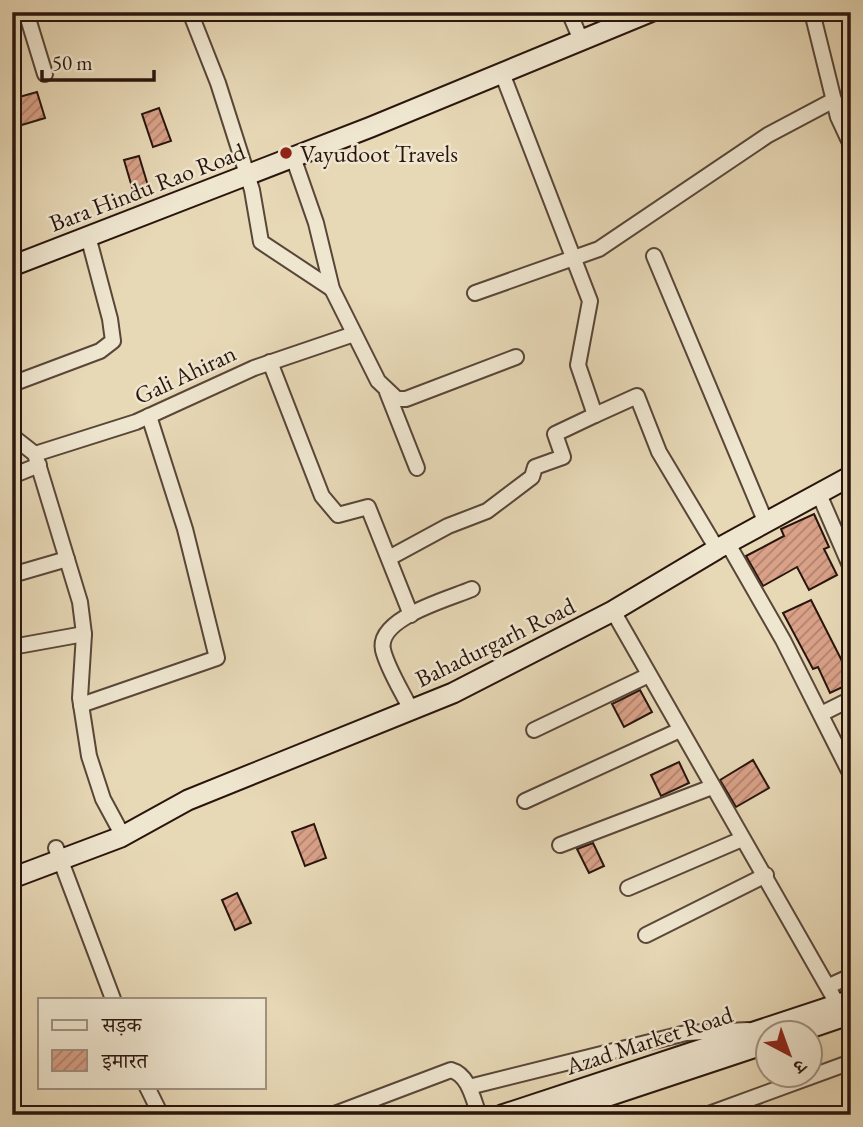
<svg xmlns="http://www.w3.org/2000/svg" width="863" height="1127" font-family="'EB Garamond','Noto Serif Devanagari',serif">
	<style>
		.building { fill: url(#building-hatch); stroke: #29150e; stroke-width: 2 }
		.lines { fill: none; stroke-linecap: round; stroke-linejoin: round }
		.street-casing { stroke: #584638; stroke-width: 18 }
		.secondary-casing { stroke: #29150e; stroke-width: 23 }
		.street { stroke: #efe6d0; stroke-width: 14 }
		.secondary { stroke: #efe6d0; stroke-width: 19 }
		.poi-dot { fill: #8f2418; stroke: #efe6d0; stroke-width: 2.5 }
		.labels { text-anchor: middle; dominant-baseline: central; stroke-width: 5; stroke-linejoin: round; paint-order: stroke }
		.poi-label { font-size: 24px; fill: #29150e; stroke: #efe6d0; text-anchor: start }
		.street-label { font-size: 24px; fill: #29150e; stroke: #efe6d0 }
	</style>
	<defs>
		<pattern id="building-hatch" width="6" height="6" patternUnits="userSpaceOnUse" patternTransform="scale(1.75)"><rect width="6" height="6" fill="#d9a188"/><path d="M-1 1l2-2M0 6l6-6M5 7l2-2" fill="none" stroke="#b0826e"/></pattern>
	</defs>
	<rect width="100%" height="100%" fill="#e7d8b6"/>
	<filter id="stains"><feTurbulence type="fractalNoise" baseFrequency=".00286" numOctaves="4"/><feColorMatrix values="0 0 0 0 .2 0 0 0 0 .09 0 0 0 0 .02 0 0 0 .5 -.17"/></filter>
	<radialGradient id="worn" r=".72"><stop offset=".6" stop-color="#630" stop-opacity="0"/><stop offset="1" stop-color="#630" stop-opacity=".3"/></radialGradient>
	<g class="building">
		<polygon points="37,92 45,118 12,128 12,99"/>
		<polygon points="159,108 171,141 153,147 142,114"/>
		<polygon points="139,156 149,189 134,194 124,160"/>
		<polygon points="814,514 829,547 824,549 837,575 809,590 797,567 763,586 746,556 784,536 781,529"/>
		<polygon points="811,600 842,661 851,657 851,683 830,693 818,667 813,669 783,613"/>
		<polygon points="640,690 652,712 624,727 612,704"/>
		<polygon points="753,760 769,788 736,807 720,780"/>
		<polygon points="679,762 689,783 661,796 651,775"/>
		<polygon points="314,824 326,858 305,866 292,832"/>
		<polygon points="593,843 604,866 589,873 577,849"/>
		<polygon points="237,893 251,923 235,930 222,900"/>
	</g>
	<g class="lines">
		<defs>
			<g id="street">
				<polyline points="26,12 45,74"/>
				<polyline points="190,12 218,83 252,190 261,242 332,289"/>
				<polyline points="569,12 581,40"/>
				<polyline points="812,12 838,117 851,145"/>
				<polyline points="502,73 590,301 578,365 595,415 637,396 659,452 717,549"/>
				<polyline points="293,157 316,223 332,289 378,381 397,399 406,399 516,357"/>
				<polyline points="654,256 766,523"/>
				<polyline points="475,293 599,249 768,135 834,100"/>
				<polyline points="270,362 322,496 338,515 368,507 411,615"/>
				<polyline points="12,384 100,351 113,341 110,319 88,236"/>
				<polyline points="387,392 417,468"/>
				<polyline points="12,436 35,454 80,602 84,634 80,698 89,756 103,799 123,836"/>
				<polyline points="35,454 136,422 254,368 354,334"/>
				<polyline points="12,476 39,465"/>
				<polyline points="819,494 851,568"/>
				<polyline points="728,544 783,640 851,775"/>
				<polyline points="389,558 448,526 487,511 532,477 535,467 563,457 555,434 595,415"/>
				<polyline points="12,575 67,559"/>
				<polyline points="613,611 838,1005"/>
				<polyline points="12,647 84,634"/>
				<polyline points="81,705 217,658 185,529 149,416"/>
				<path d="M411,710C402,691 388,670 383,650C376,618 449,599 472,589"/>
				<polyline points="821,714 851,699"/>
				<polyline points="534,730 649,675"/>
				<polyline points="525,801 680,730"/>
				<polyline points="560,845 712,787"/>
				<polyline points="56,848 113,999"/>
				<polyline points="628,888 742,839"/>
				<polyline points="646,935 766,875"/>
				<polyline points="829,986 851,976"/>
				<polyline points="147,1087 161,1115"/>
				<polyline points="469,1087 686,1033 748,1030"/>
				<path d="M332,1115L451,1070C469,1075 473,1099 479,1115"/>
				<polyline points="706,1115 851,1062"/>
			</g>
			<g id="secondary">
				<polyline points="12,266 371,127 650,12"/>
				<polyline points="12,878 121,837 188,800 453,693 613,611 717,549 851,476"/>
				<polyline points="798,1032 851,1014"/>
				<polyline points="502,1115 851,1000"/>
				<polyline points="551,1115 768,1043"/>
			</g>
		</defs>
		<use href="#street" class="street-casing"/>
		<use href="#secondary" class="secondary-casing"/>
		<use href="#street" class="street"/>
		<use href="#secondary" class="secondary"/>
	</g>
	<circle class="poi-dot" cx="286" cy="153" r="7"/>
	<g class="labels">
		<g class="poi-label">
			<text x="300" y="153">Vayudoot Travels</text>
		</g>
		<g class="street-label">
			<text transform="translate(147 187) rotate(-21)">Bara Hindu Rao Road</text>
			<text transform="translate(185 374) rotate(-25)">Gali Ahiran</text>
			<text transform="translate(495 642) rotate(-26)">Bahadurgarh Road</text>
			<text transform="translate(649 1040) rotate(-18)">Azad Market Road</text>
		</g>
	</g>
	<rect width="863" height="1127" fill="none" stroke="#e7d8b6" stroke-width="42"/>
	<rect x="14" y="14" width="835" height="1099" fill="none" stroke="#29150e" stroke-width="3.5"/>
	<rect x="21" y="21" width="821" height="1085" fill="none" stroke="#29150e" stroke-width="2"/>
	<rect x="38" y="998" width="228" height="91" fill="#efe6d0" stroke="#a09282" stroke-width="2"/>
	<rect x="52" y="1020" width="35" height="10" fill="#efe6d0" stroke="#a09282" stroke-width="2"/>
	<text x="102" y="1032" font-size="21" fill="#29150e">सड़क</text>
	<rect x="52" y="1050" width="35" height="21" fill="url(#building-hatch)" stroke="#a09282" stroke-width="2"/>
	<text x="102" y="1068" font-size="21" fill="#29150e">इमारत</text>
	<g transform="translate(789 1054) rotate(139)"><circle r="33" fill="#efe6d0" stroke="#a09282" stroke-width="2"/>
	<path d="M0-5L12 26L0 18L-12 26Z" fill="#8f2418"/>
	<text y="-10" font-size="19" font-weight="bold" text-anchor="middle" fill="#29150e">उ</text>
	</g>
	<path d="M42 70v10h112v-10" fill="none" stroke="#29150e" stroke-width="3.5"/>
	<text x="52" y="70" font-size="21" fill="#29150e" stroke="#efe6d0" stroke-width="5" paint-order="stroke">50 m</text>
	<rect width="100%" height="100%" filter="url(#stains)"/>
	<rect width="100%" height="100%" fill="url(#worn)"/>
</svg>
